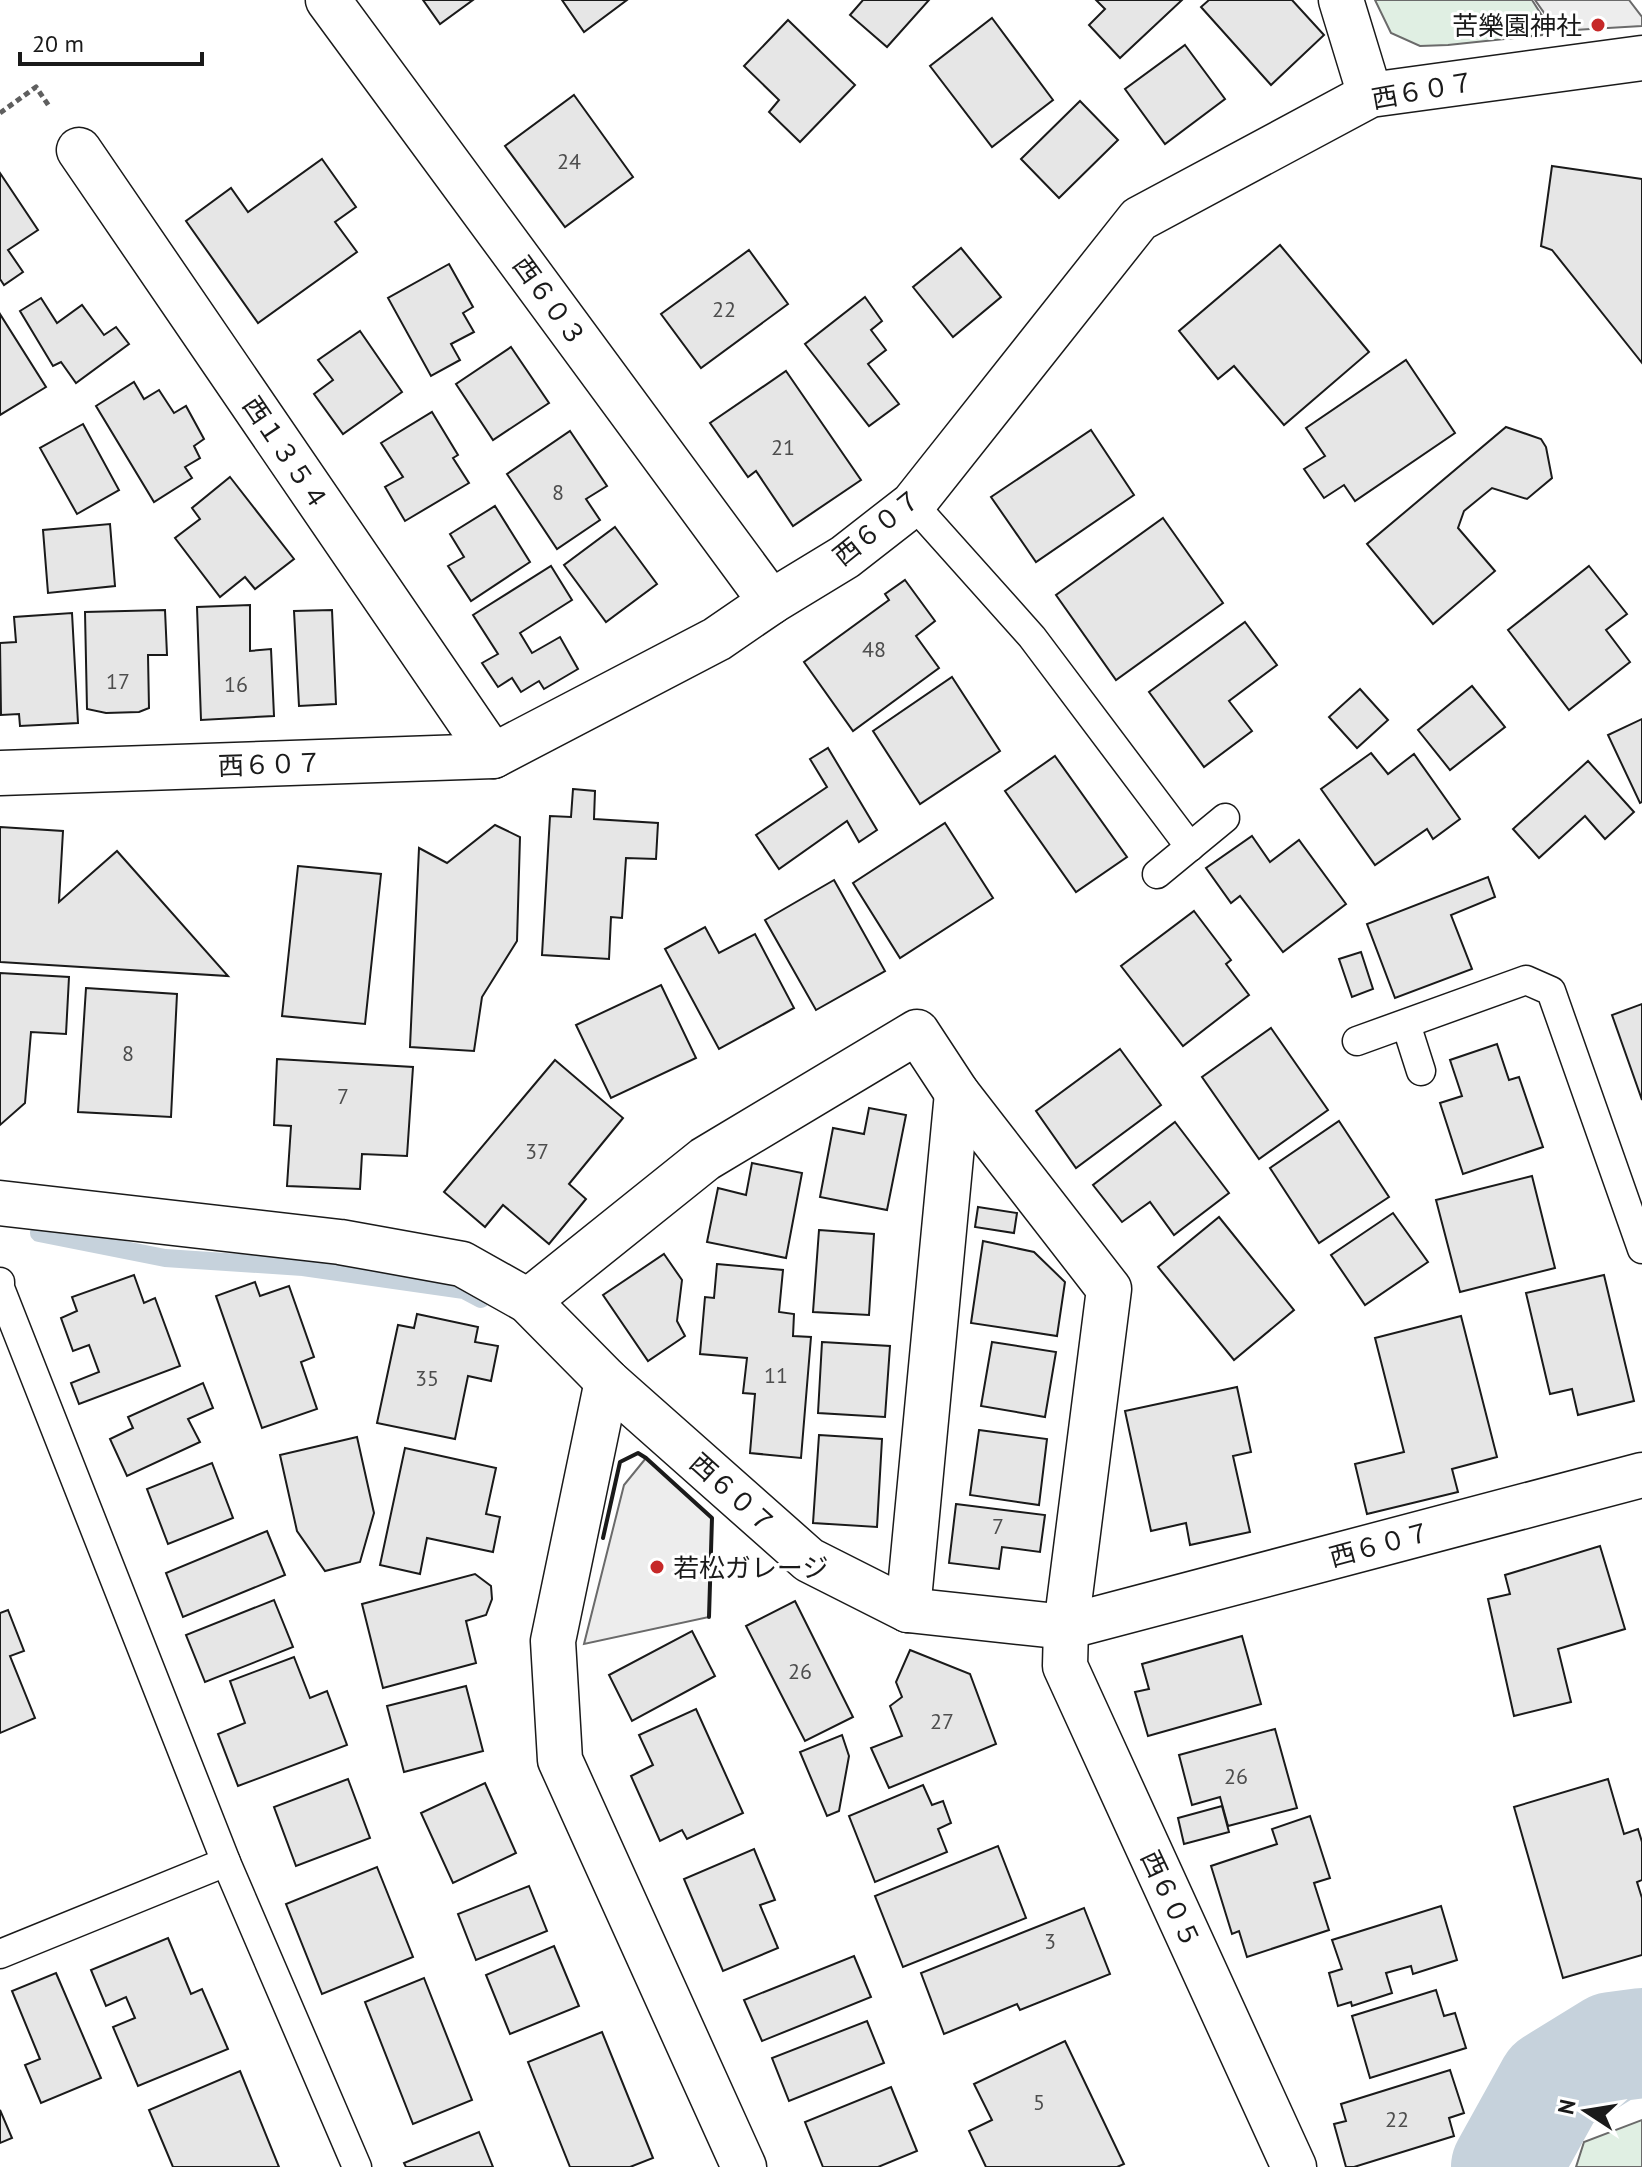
<svg xmlns="http://www.w3.org/2000/svg" width="1642" height="2167" font-family="'PT Sans','Noto Sans JP',sans-serif">
	<style>
		.green { fill: #e0efe3; stroke: #6a6a6a; stroke-width: 2 }
		.parking { fill: #ededed; stroke: #6a6a6a; stroke-width: 2 }
		.lines { fill: none; stroke-linecap: round; stroke-linejoin: round }
		.stream { stroke: #c6d2dc; stroke-width: 18 }
		.river { stroke: #c6d2dc; stroke-width: 110 }
		.building { fill: #e6e6e6; stroke: #1a1a1a; stroke-width: 2 }
		.lane-casing { stroke: #1a1a1a; stroke-width: 31 }
		.street-casing { stroke: #1a1a1a; stroke-width: 47 }
		.path { stroke: #5f5f5f; stroke-width: 5; stroke-dasharray: 6 4; stroke-linecap: butt }
		.lane { stroke: #fff; stroke-width: 28 }
		.street { stroke: #fff; stroke-width: 44 }
		.wall { stroke: #1a1a1a; stroke-width: 4 }
		.poi-dot { fill: #c62828; stroke: #fff; stroke-width: 3 }
		.labels { text-anchor: middle; dominant-baseline: central; stroke-width: 6; stroke-linejoin: round; paint-order: stroke }
		.number-label { font-size: 22px; fill: #4d4d4d }
		.poi-label { font-size: 26px; fill: #1a1a1a; stroke: #fff; text-anchor: end }
		.street-label { font-size: 26px; fill: #1a1a1a; stroke: #fff }
	</style>
	<rect width="100%" height="100%" fill="#fff"/>
	<g class="green">
		<polygon points="1375,0 1532,0 1546,22 1542,35 1448,45 1420,46 1391,33"/>
		<polygon points="1642,2120 1642,2167 1576,2167 1584,2142"/>
	</g>
	<g class="parking">
		<polygon points="1535,0 1629,0 1642,17 1642,26 1557,31"/>
		<polygon points="646,1458 712,1518 709,1617 584,1644 624,1485"/>
	</g>
	<g class="lines">
		<polyline class="stream" points="39,1233 165,1258 303,1267 464,1290 481,1299"/>
		<polyline class="river" points="1506,2167 1552,2084 1612,2047 1642,2043"/>
	</g>
	<g class="building">
		<polygon points="423,0 473,0 440,24"/>
		<polygon points="562,0 627,0 584,32"/>
		<polygon points="863,0 929,0 887,47 850,15"/>
		<polygon points="1096,0 1182,0 1120,58 1089,25 1105,9"/>
		<polygon points="1209,0 1292,0 1324,35 1271,85 1201,7"/>
		<polygon points="992,18 1053,100 992,147 930,66"/>
		<polygon points="788,20 855,85 800,142 769,112 779,100 744,66"/>
		<polygon points="1185,45 1225,99 1165,144 1125,89"/>
		<polygon points="574,95 633,177 565,227 505,146"/>
		<polygon points="1080,101 1118,140 1059,198 1021,159"/>
		<polygon points="322,159 356,207 335,222 357,252 258,323 186,221 231,188 248,212"/>
		<polygon points="1552,166 1642,179 1642,363 1552,250 1541,246"/>
		<polygon points="0,173 38,230 8,250 23,272 4,285 0,279"/>
		<polygon points="1280,245 1369,352 1284,425 1234,366 1218,379 1179,331"/>
		<polygon points="961,248 1001,297 953,337 913,287"/>
		<polygon points="749,250 788,304 701,368 661,314"/>
		<polygon points="449,264 473,307 463,313 474,332 451,344 460,360 431,376 388,298"/>
		<polygon points="865,297 882,321 871,330 886,350 868,364 899,404 869,426 805,344"/>
		<polygon points="41,298 57,323 82,305 104,335 116,327 129,344 76,383 61,362 53,366 20,311"/>
		<polygon points="0,314 46,387 0,415"/>
		<polygon points="360,331 402,392 343,434 314,394 333,380 318,360"/>
		<polygon points="511,347 549,403 493,440 456,384"/>
		<polygon points="1406,360 1455,433 1355,501 1344,485 1324,498 1304,469 1325,456 1306,428"/>
		<polygon points="786,371 861,480 793,526 756,471 748,477 710,423"/>
		<polygon points="134,382 144,399 159,390 174,413 186,406 204,439 194,446 200,458 185,467 192,478 154,502 96,406"/>
		<polygon points="432,412 458,455 453,458 469,483 405,521 385,487 403,477 381,443"/>
		<polygon points="83,424 119,490 77,514 40,448"/>
		<polygon points="1506,427 1541,439 1546,447 1552,478 1527,499 1492,488 1464,511 1458,528 1495,571 1433,624 1367,544"/>
		<polygon points="1091,430 1134,495 1036,562 991,497"/>
		<polygon points="570,431 607,486 586,499 600,520 557,549 507,474"/>
		<polygon points="230,477 294,559 255,589 245,577 220,597 175,538 200,519 192,508"/>
		<polygon points="495,506 530,562 471,601 448,566 464,557 450,534"/>
		<polygon points="1163,518 1223,603 1116,680 1056,595"/>
		<polygon points="110,524 115,586 48,593 43,530"/>
		<polygon points="615,527 657,584 606,622 564,565"/>
		<polygon points="551,566 572,600 520,633 532,653 560,637 578,669 544,689 539,681 521,692 512,678 498,687 482,663 498,654 473,615"/>
		<polygon points="1589,566 1627,614 1606,630 1630,662 1569,710 1508,630"/>
		<polygon points="905,580 935,621 916,636 939,668 853,731 804,662 889,600 885,594"/>
		<polygon points="250,605 250,651 271,649 274,716 201,720 197,607"/>
		<polygon points="165,610 167,655 148,655 149,708 139,712 106,713 87,709 85,612"/>
		<polygon points="332,610 336,704 299,706 294,611"/>
		<polygon points="72,613 78,723 20,726 19,714 1,715 0,643 16,642 14,617"/>
		<polygon points="1245,622 1277,665 1229,701 1252,731 1204,767 1149,692"/>
		<polygon points="952,677 1000,751 920,804 873,731"/>
		<polygon points="1472,686 1505,727 1450,770 1418,730"/>
		<polygon points="1360,689 1388,720 1357,748 1329,717"/>
		<polygon points="1642,719 1642,802 1640,803 1608,735"/>
		<polygon points="828,748 877,830 859,842 847,821 779,869 756,835 827,787 810,759"/>
		<polygon points="1371,753 1388,774 1414,754 1460,819 1433,839 1427,829 1375,865 1321,789"/>
		<polygon points="1055,756 1127,857 1076,892 1005,791"/>
		<polygon points="1588,761 1634,812 1605,839 1585,816 1539,858 1513,829"/>
		<polygon points="573,789 595,791 594,819 658,823 656,859 626,858 622,918 611,917 609,959 542,955 550,816 571,817"/>
		<polygon points="945,823 993,898 900,958 853,883"/>
		<polygon points="495,825 520,837 517,941 482,997 474,1051 410,1047 419,848 447,863"/>
		<polygon points="0,827 63,831 59,902 117,851 228,976 0,962"/>
		<polygon points="1252,836 1270,862 1299,840 1346,904 1283,952 1240,896 1231,903 1206,868"/>
		<polygon points="298,866 381,874 365,1024 282,1016"/>
		<polygon points="1488,877 1495,897 1451,915 1472,969 1395,998 1367,924"/>
		<polygon points="834,880 885,971 816,1010 765,920"/>
		<polygon points="1194,911 1231,960 1226,964 1249,995 1183,1046 1121,966"/>
		<polygon points="705,927 719,953 755,934 794,1008 719,1049 665,949"/>
		<polygon points="1361,952 1373,989 1352,997 1339,959"/>
		<polygon points="0,973 69,977 66,1034 31,1032 25,1103 0,1125"/>
		<polygon points="661,985 696,1058 611,1098 576,1025"/>
		<polygon points="86,988 177,994 171,1117 78,1112"/>
		<polygon points="1642,1004 1642,1100 1612,1015"/>
		<polygon points="1271,1028 1328,1110 1259,1159 1202,1077"/>
		<polygon points="1497,1044 1509,1080 1519,1077 1543,1147 1463,1174 1440,1103 1462,1096 1450,1060"/>
		<polygon points="1120,1049 1161,1105 1076,1168 1036,1111"/>
		<polygon points="277,1059 413,1067 407,1156 362,1154 360,1189 287,1186 291,1126 274,1125"/>
		<polygon points="555,1060 623,1118 569,1184 586,1199 549,1244 503,1205 485,1227 444,1192"/>
		<polygon points="869,1108 906,1115 887,1210 820,1197 833,1128 864,1134"/>
		<polygon points="1339,1121 1389,1197 1319,1243 1270,1168"/>
		<polygon points="1175,1122 1229,1193 1174,1235 1150,1202 1122,1222 1093,1185"/>
		<polygon points="752,1163 802,1173 786,1258 707,1242 718,1188 746,1195"/>
		<polygon points="1532,1176 1555,1268 1460,1292 1436,1200"/>
		<polygon points="978,1207 1017,1213 1014,1233 975,1227"/>
		<polygon points="1393,1213 1428,1262 1365,1305 1331,1255"/>
		<polygon points="1219,1217 1294,1310 1234,1360 1158,1267"/>
		<polygon points="819,1230 874,1234 869,1315 813,1312"/>
		<polygon points="983,1241 1034,1252 1065,1282 1057,1336 971,1323"/>
		<polygon points="664,1254 682,1280 677,1321 685,1336 648,1361 603,1295"/>
		<polygon points="717,1264 783,1270 779,1312 794,1314 793,1336 811,1337 801,1458 750,1453 755,1394 743,1393 747,1358 700,1354 705,1297 714,1298"/>
		<polygon points="134,1275 144,1303 155,1298 180,1366 79,1404 71,1383 99,1372 89,1345 73,1351 61,1318 77,1311 72,1297"/>
		<polygon points="1604,1275 1634,1401 1578,1415 1572,1389 1550,1394 1526,1293"/>
		<polygon points="255,1282 260,1296 289,1286 314,1357 301,1362 317,1409 262,1428 216,1296"/>
		<polygon points="417,1314 478,1327 475,1342 498,1346 491,1381 468,1376 455,1439 377,1423 398,1325 414,1328"/>
		<polygon points="1461,1316 1497,1457 1452,1469 1458,1492 1367,1514 1355,1464 1404,1452 1375,1338"/>
		<polygon points="822,1342 890,1346 885,1417 818,1413"/>
		<polygon points="992,1342 1056,1352 1045,1417 981,1406"/>
		<polygon points="203,1383 213,1408 188,1419 200,1442 127,1476 110,1439 133,1428 128,1417"/>
		<polygon points="1237,1387 1251,1452 1233,1456 1250,1532 1190,1545 1186,1523 1151,1531 1125,1411"/>
		<polygon points="979,1430 1047,1439 1039,1505 970,1495"/>
		<polygon points="819,1435 882,1439 877,1527 813,1523"/>
		<polygon points="357,1437 374,1513 360,1562 325,1571 297,1531 280,1455"/>
		<polygon points="405,1448 496,1468 486,1514 500,1517 493,1552 427,1538 420,1574 380,1565"/>
		<polygon points="212,1463 233,1518 168,1544 147,1489"/>
		<polygon points="956,1504 1045,1515 1040,1552 1002,1547 999,1569 949,1563"/>
		<polygon points="267,1531 285,1575 183,1617 166,1573"/>
		<polygon points="1600,1546 1625,1629 1558,1649 1571,1702 1514,1716 1488,1599 1510,1594 1505,1575"/>
		<polygon points="475,1574 491,1586 492,1599 486,1615 466,1621 476,1663 383,1688 362,1604"/>
		<polygon points="274,1600 293,1647 205,1682 186,1635"/>
		<polygon points="795,1601 853,1717 805,1741 746,1626"/>
		<polygon points="8,1610 24,1651 10,1656 35,1718 0,1733 0,1613"/>
		<polygon points="692,1631 715,1676 632,1721 609,1675"/>
		<polygon points="1242,1636 1261,1704 1148,1736 1135,1692 1149,1689 1142,1664"/>
		<polygon points="910,1650 970,1674 996,1744 889,1788 871,1748 902,1736 890,1706 902,1697 896,1682"/>
		<polygon points="294,1657 310,1698 327,1691 347,1745 238,1786 218,1734 245,1723 230,1681"/>
		<polygon points="466,1686 483,1751 404,1772 387,1706"/>
		<polygon points="696,1709 743,1813 687,1839 682,1830 660,1841 631,1776 653,1765 639,1735"/>
		<polygon points="1275,1729 1297,1808 1228,1826 1220,1797 1192,1805 1179,1755"/>
		<polygon points="842,1735 849,1756 839,1811 827,1816 800,1752"/>
		<polygon points="348,1779 370,1838 296,1866 274,1807"/>
		<polygon points="1608,1779 1624,1834 1638,1829 1642,1842 1642,1880 1637,1882 1642,1898 1642,1955 1563,1978 1514,1807"/>
		<polygon points="485,1783 516,1853 453,1883 421,1813"/>
		<polygon points="923,1785 932,1805 943,1801 951,1823 938,1829 947,1852 875,1882 849,1816"/>
		<polygon points="1222,1806 1229,1832 1184,1844 1178,1818"/>
		<polygon points="1310,1816 1330,1878 1314,1883 1329,1930 1247,1957 1239,1931 1232,1934 1211,1866 1277,1844 1272,1829"/>
		<polygon points="998,1846 1026,1918 903,1967 875,1896"/>
		<polygon points="754,1849 775,1900 760,1905 778,1948 723,1971 684,1879"/>
		<polygon points="377,1867 413,1957 322,1994 286,1904"/>
		<polygon points="529,1886 547,1931 476,1960 458,1914"/>
		<polygon points="1441,1906 1457,1960 1413,1974 1411,1966 1386,1973 1392,1993 1352,2006 1351,2002 1338,2006 1329,1973 1342,1969 1332,1940"/>
		<polygon points="1084,1908 1110,1974 1020,2010 1017,2004 944,2034 921,1973"/>
		<polygon points="168,1938 191,1994 202,1989 228,2049 138,2086 113,2027 135,2018 126,1997 106,2006 91,1970"/>
		<polygon points="554,1946 579,2006 510,2034 486,1975"/>
		<polygon points="854,1956 871,1997 762,2041 744,2000"/>
		<polygon points="56,1973 101,2078 41,2103 25,2065 40,2059 12,1991"/>
		<polygon points="424,1978 472,2100 413,2124 365,2002"/>
		<polygon points="1436,1990 1444,2016 1455,2013 1466,2048 1370,2078 1352,2016"/>
		<polygon points="867,2021 884,2063 789,2101 772,2058"/>
		<polygon points="602,2032 653,2158 630,2167 570,2167 528,2062"/>
		<polygon points="1065,2041 1124,2164 1117,2167 986,2167 969,2131 992,2120 974,2084"/>
		<polygon points="1450,2070 1464,2113 1449,2118 1454,2136 1354,2167 1346,2167 1334,2124 1346,2121 1341,2104"/>
		<polygon points="240,2071 279,2167 173,2167 149,2110"/>
		<polygon points="891,2087 917,2151 878,2167 823,2167 805,2122"/>
		<polygon points="0,2110 12,2138 0,2143"/>
		<polygon points="479,2132 493,2167 406,2167 404,2163"/>
	</g>
	<g class="lines">
		<defs>
			<g id="lane">
				<polyline points="913,504 1032,637 1190,847"/>
				<polyline points="1157,874 1225,818"/>
				<polyline points="1406,1024 1421,1071"/>
				<polyline points="1357,1041 1526,980 1551,991 1642,1249"/>
				<polyline points="0,1282 0,1288 226,1862 357,2167"/>
				<polyline points="0,1954 226,1862"/>
			</g>
			<g id="street">
				<polyline points="328,0 771,602"/>
				<polyline points="1341,0 1370,95"/>
				<polyline points="79,150 493,756"/>
				<polyline points="0,773 493,756 717,639 771,602 845,557 913,504 1139,219 1370,95 1642,58"/>
				<polyline points="0,1203 340,1242 462,1264 528,1301 607,1381 809,1560 908,1610 1066,1627 1642,1475"/>
				<polyline points="528,1301 705,1159 917,1032 957,1093 1109,1289 1066,1627 1065,1666 1294,2167"/>
				<polyline points="607,1381 553,1641 560,1760 744,2167"/>
				<polyline points="908,1610 957,1093"/>
			</g>
		</defs>
		<use href="#lane" class="lane-casing"/>
		<use href="#street" class="street-casing"/>
		<polyline class="path" points="0,113 36,87 49,106"/>
		<use href="#lane" class="lane"/>
		<use href="#street" class="street"/>
		<polyline class="wall" points="603,1538 620,1462 638,1453 646,1458 712,1518 709,1617"/>
	</g>
	<g class="poi-dot">
		<circle cx="1598" cy="25" r="8"/>
		<circle cx="657" cy="1567" r="8"/>
	</g>
	<g class="labels">
		<g class="number-label">
			<text x="569" y="161">24</text>
			<text x="724" y="309">22</text>
			<text x="783" y="447">21</text>
			<text x="558" y="492">8</text>
			<text x="874" y="649">48</text>
			<text x="118" y="681">17</text>
			<text x="236" y="684">16</text>
			<text x="128" y="1053">8</text>
			<text x="343" y="1096">7</text>
			<text x="537" y="1151">37</text>
			<text x="776" y="1375">11</text>
			<text x="427" y="1378">35</text>
			<text x="998" y="1526">7</text>
			<text x="800" y="1671">26</text>
			<text x="942" y="1721">27</text>
			<text x="1236" y="1776">26</text>
			<text x="1050" y="1941">3</text>
			<text x="1039" y="2102">5</text>
			<text x="1397" y="2119">22</text>
		</g>
		<g class="poi-label">
			<text x="1582" y="25">苦樂園神社</text>
			<text x="673" y="1567" text-anchor="start">若松ガレージ</text>
		</g>
		<g class="street-label">
			<text transform="translate(1423 90) rotate(-10)">西６０７</text>
			<text transform="translate(550 301) rotate(54)">西６０３</text>
			<text transform="translate(286 453) rotate(56)">西１３５４</text>
			<text transform="translate(877 527) rotate(-39)">西６０７</text>
			<text transform="translate(270 764) rotate(-2)">西６０７</text>
			<text transform="translate(733 1493) rotate(42)">西６０７</text>
			<text transform="translate(1380 1544) rotate(-15)">西６０７</text>
			<text transform="translate(1171 1899) rotate(65)">西６０５</text>
		</g>
	</g>
	<g transform="translate(1586 2111) rotate(282)" stroke="#ffffff" stroke-width="6" paint-order="stroke">
	<path d="M0-6L14 30L0 20L-14 30Z" fill="#1a1a1a"/>
	<text y="-12" font-size="22" font-weight="bold" text-anchor="middle" fill="#1a1a1a">N</text>
	</g>
	<path d="M20 52v12h182v-12" fill="none" stroke="#1a1a1a" stroke-width="4"/>
	<text x="32" y="52" font-size="24" fill="#1a1a1a" stroke="#ffffff" stroke-width="6" paint-order="stroke">20 m</text>
</svg>
